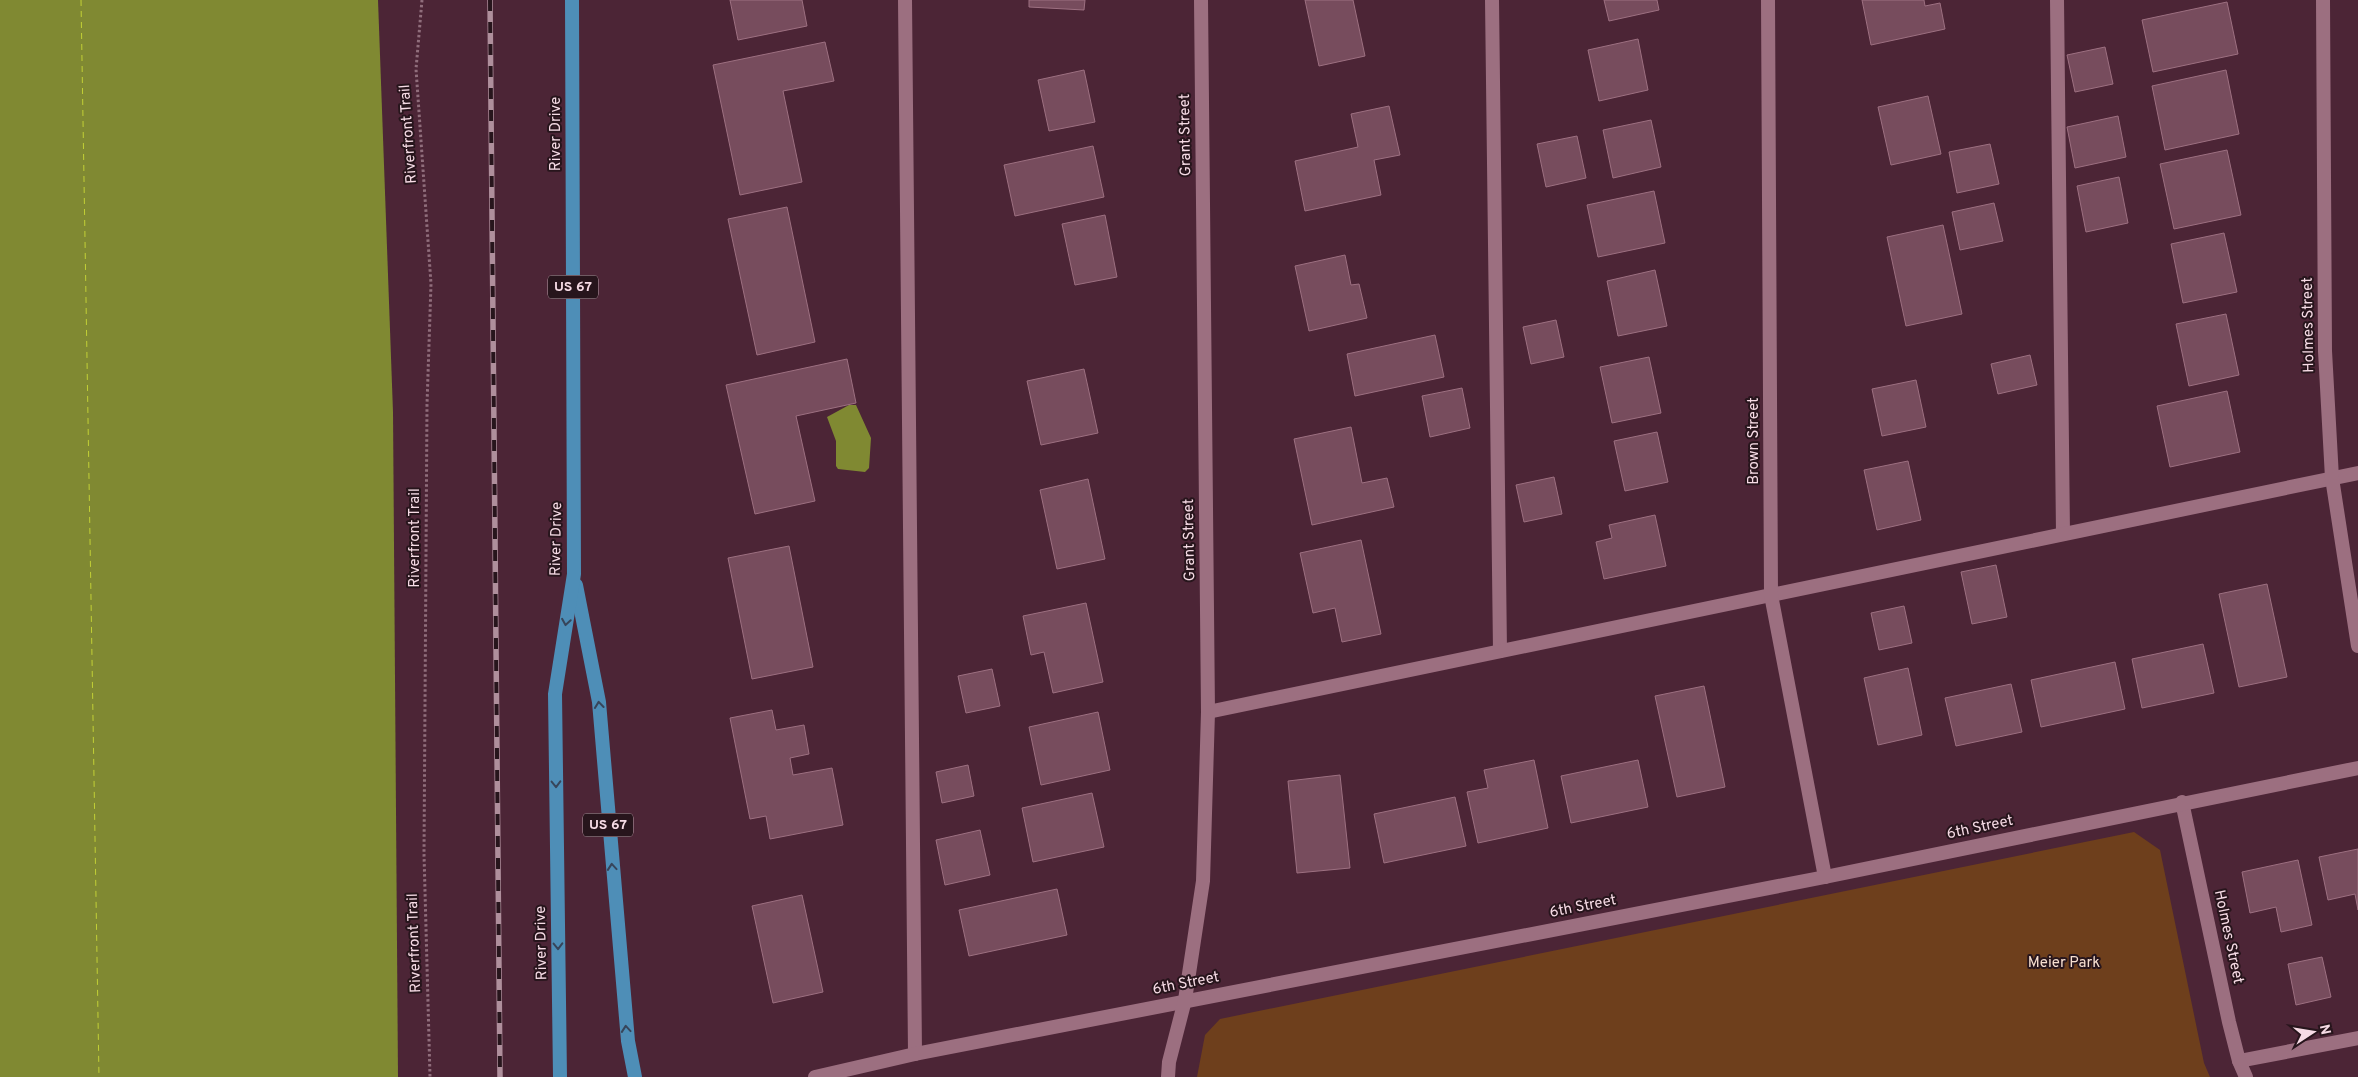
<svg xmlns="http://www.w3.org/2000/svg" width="2358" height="1077" font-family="Overpass,sans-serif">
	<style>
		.green { fill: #6e3f1c }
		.water { fill: #808932 }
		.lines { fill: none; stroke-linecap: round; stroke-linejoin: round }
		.ferry { stroke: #c2d036; stroke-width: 1; stroke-dasharray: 6 5; stroke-linecap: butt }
		.building { fill: #774c5d; stroke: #9d7081 }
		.path { stroke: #906e7c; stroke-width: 3; stroke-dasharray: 2.5 2.5; stroke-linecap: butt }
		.service { stroke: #9c6f80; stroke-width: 14 }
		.minor { stroke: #9c6f80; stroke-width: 14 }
		.primary { stroke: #4e8eb7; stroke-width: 14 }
		.rail-casing { stroke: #af8f9c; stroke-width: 5.5 }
		.rail { stroke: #27151c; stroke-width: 4; stroke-dasharray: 11; stroke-linecap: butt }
		.oneway { stroke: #37455a }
		.labels { text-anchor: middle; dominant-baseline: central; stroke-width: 4; stroke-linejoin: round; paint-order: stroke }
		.shield { fill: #27151c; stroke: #b8a0a9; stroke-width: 1 }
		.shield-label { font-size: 14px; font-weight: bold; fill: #f6dbe5 }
		.street-label { font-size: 15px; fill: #f6dbe5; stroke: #27151c }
		.park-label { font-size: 15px; fill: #f7dfd0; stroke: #27151c }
	</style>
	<rect width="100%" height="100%" fill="#4c2536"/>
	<polygon class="green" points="2134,832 2160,850 2204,1063 2210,1077 1197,1077 1205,1035 1220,1019"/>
	<g class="water">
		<polygon points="0,0 378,0 393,412 398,1077 0,1077"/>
		<polygon points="849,405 856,405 871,438 869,468 865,472 838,469 836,466 836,441 827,417"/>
	</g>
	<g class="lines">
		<polyline class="ferry" points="81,0 99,1077"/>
	</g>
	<g class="building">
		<polygon points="730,0 802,0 807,26 738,40"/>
		<polygon points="1029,0 1085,0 1084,10 1029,7"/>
		<polygon points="1305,0 1353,0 1365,56 1319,66"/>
		<polygon points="1604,0 1657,0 1659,10 1609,21"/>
		<polygon points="1862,0 1924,0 1925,6 1940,3 1945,29 1871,45"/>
		<polygon points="2227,2 2238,54 2153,72 2142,20"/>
		<polygon points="1638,39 1648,90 1599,101 1588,50"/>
		<polygon points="825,42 834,81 783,91 802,182 740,195 713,65"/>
		<polygon points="2105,47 2113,84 2075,92 2067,55"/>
		<polygon points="1084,70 1095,122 1049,131 1038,80"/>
		<polygon points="2226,70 2239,134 2165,150 2152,86"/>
		<polygon points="1928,96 1941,154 1891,165 1878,107"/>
		<polygon points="1389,106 1400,155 1374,160 1381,195 1305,211 1295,161 1358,147 1351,114"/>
		<polygon points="2118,116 2126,157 2075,168 2067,127"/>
		<polygon points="1651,120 1661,167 1613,178 1603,130"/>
		<polygon points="1577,136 1586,178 1546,187 1537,144"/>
		<polygon points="1990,144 1999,184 1957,193 1949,152"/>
		<polygon points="1093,146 1104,197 1015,216 1004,165"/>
		<polygon points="2227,150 2241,215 2174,229 2160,164"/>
		<polygon points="2119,177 2128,223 2086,232 2077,186"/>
		<polygon points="1654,191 1665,243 1598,257 1587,205"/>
		<polygon points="1994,203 2003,241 1960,250 1952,212"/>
		<polygon points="787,207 815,342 757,355 728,219"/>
		<polygon points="1105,215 1117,277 1075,285 1062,224"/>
		<polygon points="1943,225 1962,314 1906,326 1887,237"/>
		<polygon points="2224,233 2237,292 2183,303 2171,244"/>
		<polygon points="1345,255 1351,285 1359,284 1367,318 1309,331 1295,266"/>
		<polygon points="1655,270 1667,326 1618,336 1607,281"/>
		<polygon points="2226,314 2239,375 2189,386 2176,324"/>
		<polygon points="1556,320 1564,357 1531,364 1523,327"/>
		<polygon points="1435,335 1444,377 1355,396 1347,354"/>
		<polygon points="2030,355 2037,385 1998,394 1991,364"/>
		<polygon points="1649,357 1661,413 1612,423 1600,367"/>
		<polygon points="847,359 856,403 796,416 815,501 755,514 726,385"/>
		<polygon points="1084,369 1098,433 1041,445 1027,381"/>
		<polygon points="1916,380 1926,427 1882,436 1872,389"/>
		<polygon points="1462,388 1470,428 1430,437 1422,396"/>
		<polygon points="2227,391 2240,452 2170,467 2157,406"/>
		<polygon points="1351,427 1362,483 1387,478 1394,507 1312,525 1294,439"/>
		<polygon points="1657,432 1668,482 1625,491 1614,441"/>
		<polygon points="1908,461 1921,520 1877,530 1864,470"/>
		<polygon points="1554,477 1562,514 1524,522 1516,485"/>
		<polygon points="1088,479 1105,559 1057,569 1040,490"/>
		<polygon points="1655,515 1666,566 1604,579 1596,542 1612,538 1609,525"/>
		<polygon points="1361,540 1381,634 1342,642 1335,608 1313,613 1300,553"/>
		<polygon points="789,546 813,667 752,679 728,558"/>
		<polygon points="1996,565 2007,617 1972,624 1961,572"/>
		<polygon points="2267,584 2287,677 2239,687 2219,594"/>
		<polygon points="1086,603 1103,682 1053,693 1044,652 1031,655 1023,616"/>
		<polygon points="1904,606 1912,643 1879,650 1871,613"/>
		<polygon points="2203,644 2214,693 2142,708 2132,659"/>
		<polygon points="2115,662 2125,709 2041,727 2031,680"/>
		<polygon points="1908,668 1922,735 1878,745 1864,678"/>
		<polygon points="992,669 1000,706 966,713 958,676"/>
		<polygon points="2011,684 2022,732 1956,746 1945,698"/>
		<polygon points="1704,686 1725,787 1677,797 1655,696"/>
		<polygon points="772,710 776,730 804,725 809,754 790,758 793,775 832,768 843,825 770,839 766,816 750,819 730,718"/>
		<polygon points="1098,712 1110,770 1041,785 1029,727"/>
		<polygon points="1534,760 1548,828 1478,843 1467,792 1488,788 1484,770"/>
		<polygon points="1638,760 1648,807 1571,823 1561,776"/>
		<polygon points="968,765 974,796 942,803 936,772"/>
		<polygon points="1340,775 1350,868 1297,873 1288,781"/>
		<polygon points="1092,793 1104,847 1033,862 1022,808"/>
		<polygon points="1455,797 1466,846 1384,863 1374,814"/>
		<polygon points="980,830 990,875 945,885 936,840"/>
		<polygon points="2358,849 2358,910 2355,894 2328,900 2319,857"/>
		<polygon points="2298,860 2312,925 2281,932 2276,907 2250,913 2242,872"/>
		<polygon points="1057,889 1067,935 969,956 959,910"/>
		<polygon points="802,895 823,992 773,1003 752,906"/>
		<polygon points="2322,957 2331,997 2296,1005 2288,964"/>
	</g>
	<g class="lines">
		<polyline class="path" points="422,0 416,69 431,284 427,405 424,854 430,1077"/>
		<g class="service">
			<polyline points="905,0 915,1054"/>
			<polyline points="1492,0 1500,651"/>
			<polyline points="2057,0 2063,534"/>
			<polyline points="1208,712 2358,473"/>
			<polyline points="2239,1061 2358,1038"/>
		</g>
		<g class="minor">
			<polyline points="1768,0 1771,595 1825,877"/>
			<polyline points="2323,0 2325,351 2332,478 2358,646"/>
			<polyline points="2182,802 2229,1022 2239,1061 2246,1077"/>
			<polyline points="815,1077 915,1054 1825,877 2358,768"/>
			<polyline points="1168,1077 1169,1062 1185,1000 1203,881 1208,712 1201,0"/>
		</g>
		<g class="primary">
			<polyline points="576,585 599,702 628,1041 635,1077"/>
			<polyline points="560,1077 555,694 574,574 572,0"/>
		</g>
		<defs>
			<polyline id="rail" points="490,0 500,1077"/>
		</defs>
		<use href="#rail" class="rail-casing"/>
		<use href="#rail" class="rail"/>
	</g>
	<defs><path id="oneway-chevron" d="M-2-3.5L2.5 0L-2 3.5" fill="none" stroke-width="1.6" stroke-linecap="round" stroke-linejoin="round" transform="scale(1.25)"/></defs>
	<g class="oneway">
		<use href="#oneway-chevron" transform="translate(566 622) rotate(99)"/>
		<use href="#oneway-chevron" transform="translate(599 705) rotate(-96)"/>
		<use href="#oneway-chevron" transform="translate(556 784) rotate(89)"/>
		<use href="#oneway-chevron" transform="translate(612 867) rotate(-95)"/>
		<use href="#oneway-chevron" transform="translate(558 946) rotate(89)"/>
		<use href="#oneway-chevron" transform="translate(626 1029) rotate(-95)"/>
	</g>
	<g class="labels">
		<g class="shield">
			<rect x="548" y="275.5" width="50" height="23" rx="4"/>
			<rect x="583" y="813.5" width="50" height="23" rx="4"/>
		</g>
		<g class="shield-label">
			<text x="573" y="287">US 67</text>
			<text x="608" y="825">US 67</text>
		</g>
		<g class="street-label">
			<text transform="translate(409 134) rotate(-94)">Riverfront Trail</text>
			<text transform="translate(556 134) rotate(-90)">River Drive</text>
			<text transform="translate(1186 135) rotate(-91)">Grant Street</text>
			<text transform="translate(2309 325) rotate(-91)">Holmes Street</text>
			<text transform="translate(1754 441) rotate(-90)">Brown Street</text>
			<text transform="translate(415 538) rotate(-90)">Riverfront Trail</text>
			<text transform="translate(557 539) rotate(-89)">River Drive</text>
			<text transform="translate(1190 540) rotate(-91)">Grant Street</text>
			<text transform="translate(1980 828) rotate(-12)">6th Street</text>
			<text transform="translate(1583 907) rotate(-11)">6th Street</text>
			<text transform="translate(2228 937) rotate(78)">Holmes Street</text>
			<text transform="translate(415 943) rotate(-92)">Riverfront Trail</text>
			<text transform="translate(542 943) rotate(-91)">River Drive</text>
			<text transform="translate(1186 984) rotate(-11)">6th Street</text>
		</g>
		<g class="park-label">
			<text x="2064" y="963">Meier Park</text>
		</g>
	</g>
	<g transform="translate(2313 1032) rotate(78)" stroke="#27151c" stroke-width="4" paint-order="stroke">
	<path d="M0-4L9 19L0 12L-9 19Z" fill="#f6dbe5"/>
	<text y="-8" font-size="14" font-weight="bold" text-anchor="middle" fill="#f6dbe5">N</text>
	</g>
</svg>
